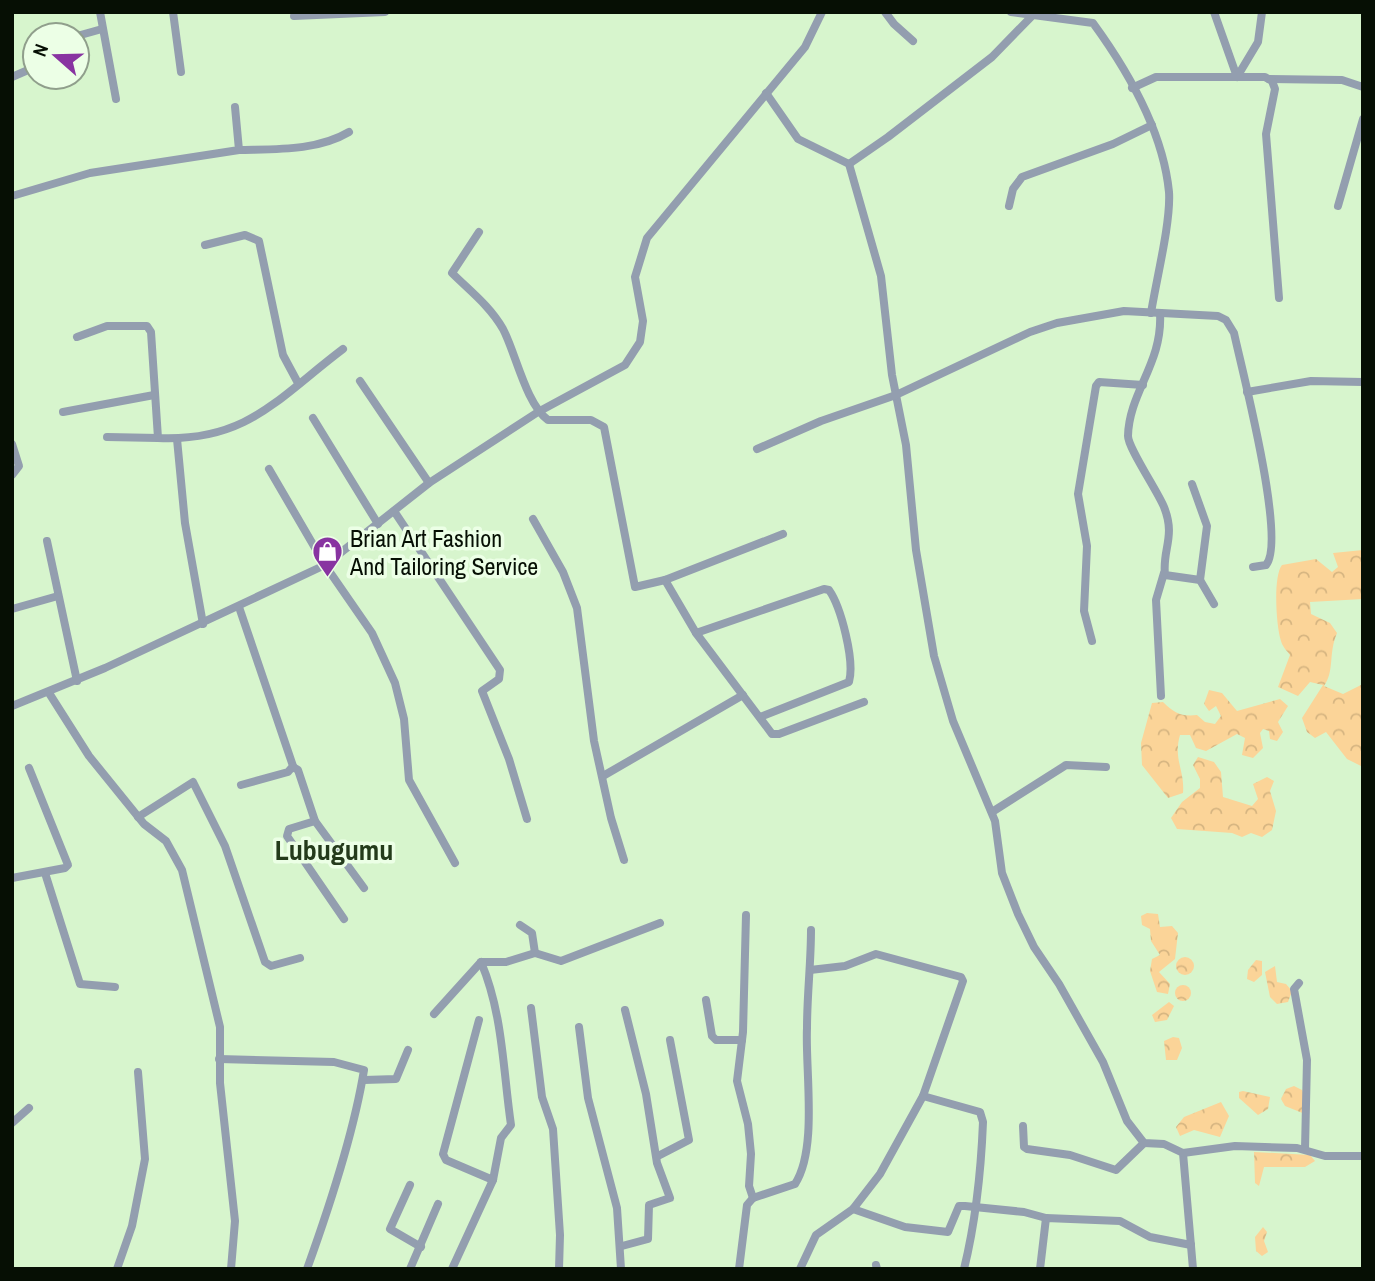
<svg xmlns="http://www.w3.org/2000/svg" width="1375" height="1281" font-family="'Archivo Narrow',sans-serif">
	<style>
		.forest { fill: url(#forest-crowns) }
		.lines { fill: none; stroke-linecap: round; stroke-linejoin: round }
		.street { stroke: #939eaf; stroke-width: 8 }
		.labels { text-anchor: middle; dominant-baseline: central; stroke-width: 7; stroke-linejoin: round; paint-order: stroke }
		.poi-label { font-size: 24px; fill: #060f04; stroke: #ecffe6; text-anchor: start }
		.quarter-label { font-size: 28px; font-weight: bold; fill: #243b1b; stroke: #ecffe6 }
	</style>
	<defs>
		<pattern id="forest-crowns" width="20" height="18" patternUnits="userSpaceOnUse" patternTransform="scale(1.75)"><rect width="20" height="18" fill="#fbd498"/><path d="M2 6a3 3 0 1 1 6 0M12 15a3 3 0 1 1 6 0" fill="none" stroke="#d6b581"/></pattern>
	</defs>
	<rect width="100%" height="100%" fill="#d7f5cd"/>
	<g class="forest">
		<path d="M1363,550V599L1310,602L1311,614L1330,623L1337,633C1328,654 1335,670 1324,686L1343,694L1363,684V767L1347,759L1326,732L1315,738L1307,732L1302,718L1323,685L1310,682L1298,696L1278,687L1290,655C1287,651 1282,646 1281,641C1276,626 1273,576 1282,565L1316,559L1332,572L1338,567L1333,553Z"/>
		<path d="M1209,690L1222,693L1237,711L1280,699L1288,706L1278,722L1283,732L1277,741L1270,739L1269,731L1263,729L1260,733L1263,748L1253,758L1242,755L1245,738L1237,734L1206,751L1196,748L1190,735H1180C1173,759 1185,771 1183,793L1168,798L1142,765L1141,743L1152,703L1163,702C1174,713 1182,717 1197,715L1205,722L1215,724L1221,716L1216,706L1209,711L1204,704Z"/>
		<polygon points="1198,757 1214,762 1221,772 1223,797 1252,806 1258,799 1253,784 1267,777 1274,781 1270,791 1276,811 1272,830 1262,837 1251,833 1242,837 1232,833 1177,829 1171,818 1182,802 1200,788 1200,779 1193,765"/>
		<polygon points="1147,913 1158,914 1160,927 1172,926 1178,933 1175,959 1159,972 1170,984 1168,994 1157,992 1150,971 1152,959 1160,955 1151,941 1150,929 1142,925 1141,916"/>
		<circle cx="1185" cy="966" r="9"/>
		<polygon points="1256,960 1262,961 1262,975 1254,982 1247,979 1248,970"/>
		<polygon points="1275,966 1277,982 1286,984 1292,991 1288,1002 1277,1004 1270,997 1265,972"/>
		<circle cx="1183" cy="993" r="8"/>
		<polygon points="1169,1002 1174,1006 1167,1020 1155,1022 1152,1015"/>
		<polygon points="1173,1037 1179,1038 1182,1048 1177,1060 1166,1060 1164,1041"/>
		<polygon points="1294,1086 1302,1090 1310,1109 1305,1114 1285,1106 1281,1099 1286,1089"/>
		<polygon points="1243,1091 1270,1097 1268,1109 1258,1115 1239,1098 1239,1092"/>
		<polygon points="1221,1102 1229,1116 1220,1137 1194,1130 1180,1136 1176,1127 1184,1117"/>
		<polygon points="1254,1152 1310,1155 1315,1161 1305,1167 1264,1167 1259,1186 1255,1183"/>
		<polygon points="1263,1227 1267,1232 1264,1241 1268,1252 1262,1256 1256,1251 1255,1237"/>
	</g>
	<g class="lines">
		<g class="street">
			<polyline points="100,12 116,99"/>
			<polyline points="173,12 181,72"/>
			<polyline points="885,12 894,24 913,41"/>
			<path d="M1011,12L1093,23C1128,71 1163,131 1169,192C1171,222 1156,281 1151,313"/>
			<polyline points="1214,12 1237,77"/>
			<polyline points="294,16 385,12"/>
			<polyline points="77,36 102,29"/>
			<polyline points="12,77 35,67"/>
			<polyline points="1237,77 1258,42 1262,12"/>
			<polyline points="1269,79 1342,80 1363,87"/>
			<polyline points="1132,88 1156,77 1265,77 1272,81 1275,89 1266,134 1279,298"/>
			<polyline points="766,93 798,139 849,164 881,276 892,375 906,445 916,550 934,656 953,721 995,821 1002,873 1018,914 1034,947 1059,984 1103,1062 1127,1121 1144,1143 1164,1144 1183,1153 1193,1269"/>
			<path d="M239,150C276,149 317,151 349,132"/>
			<polyline points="849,164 888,137 992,57 1031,17"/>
			<polyline points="12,196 90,173 239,150 235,107"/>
			<polyline points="1009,206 1013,189 1022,177 1113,144 1152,125"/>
			<polyline points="1338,206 1363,119"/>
			<path d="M479,232L452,273C470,291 490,306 503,329C516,354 526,404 548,420H591L604,427L635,587L665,580L783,534"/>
			<polyline points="205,245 245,235 259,241 283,355 298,383"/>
			<path d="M1160,313C1163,363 1129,392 1128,436C1128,448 1157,490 1164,507C1176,537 1162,549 1165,575L1200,580L1214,604"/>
			<path d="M77,337L107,326H147L151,332L158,438C247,442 278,398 343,349"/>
			<polyline points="360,381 429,483"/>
			<polyline points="1247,392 1311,381 1363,382"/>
			<polyline points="63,412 154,395"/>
			<polyline points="313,418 378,524"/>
			<polyline points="107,437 158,438"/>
			<polyline points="177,439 185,523 203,624"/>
			<polyline points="12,444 19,466 12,475"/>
			<path d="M757,449L821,421L896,395L1030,332L1057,323L1124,311L1218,316L1226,320L1234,333C1242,370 1287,541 1266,565L1253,567"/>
			<polyline points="269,469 325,565 372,633 395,683 404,719 409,780 455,863"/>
			<polyline points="1192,484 1207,526 1200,580"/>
			<polyline points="394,511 500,670 499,679 482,691 509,759 527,819"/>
			<polyline points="533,519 563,572 577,608 594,741 611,818 624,860"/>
			<polyline points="47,541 77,681"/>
			<polyline points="665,580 696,633 772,734 779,734 864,702"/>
			<polyline points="239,607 293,766 288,772 241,785"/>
			<polyline points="12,609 58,596"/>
			<path d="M696,633L824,589L829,590C841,607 855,661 849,682L760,717"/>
			<polyline points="1092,641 1084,611 1087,546 1078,494 1096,386 1099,382 1143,385"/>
			<polyline points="49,693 89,756 144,824 166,841 182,870 220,1027 220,1083 235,1221 231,1269"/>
			<polyline points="1161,696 1156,600 1164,573"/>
			<polyline points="12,706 105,668 325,565 429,483 538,412 625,365 640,342 643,321 635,277 647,238 805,47 822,12"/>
			<polyline points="293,767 298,770 315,821 364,888"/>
			<polyline points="603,776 743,695"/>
			<polyline points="992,812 1066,765 1106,767"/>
			<polyline points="138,817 193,782 225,846 265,962 271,966 300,958"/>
			<polyline points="315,821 289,829 287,836 344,919"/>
			<polyline points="45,873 80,984 115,987"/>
			<polyline points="12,878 65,868 68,865 29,768"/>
			<polyline points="746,915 743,1032 737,1081 748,1124 751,1154 749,1186 753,1198"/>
			<polyline points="520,925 532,933 535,953"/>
			<polyline points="1299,983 1294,989 1307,1060 1305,1149"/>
			<polyline points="706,1000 712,1036 716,1040 742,1040"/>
			<polyline points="531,1008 542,1097 553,1129 560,1235 559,1269"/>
			<polyline points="434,1014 481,962 506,962 535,953 561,961 660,923"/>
			<polyline points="479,1020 443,1154 446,1160 493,1180"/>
			<polyline points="579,1027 588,1098 617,1208 621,1269"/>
			<path d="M219,1059L334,1062L364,1070C354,1132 329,1208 307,1269"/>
			<polyline points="364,1080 396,1079 408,1050"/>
			<path d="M923,1096L980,1112L983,1122C981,1172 976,1220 964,1269"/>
			<polyline points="12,1123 29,1108"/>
			<polyline points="1023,1126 1024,1147 1027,1149 1070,1155 1116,1170 1144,1143"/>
			<polyline points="1183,1153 1235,1146 1297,1148 1325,1156 1363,1156"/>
			<polyline points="658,1156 689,1140 670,1040"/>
			<polyline points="410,1185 390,1229 421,1247"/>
			<polyline points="853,1209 905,1227 948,1232 959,1206 965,1206 1024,1212 1046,1218"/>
			<polyline points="622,1246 648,1239 649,1205 670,1198 657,1163 646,1094 625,1010"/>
			<polyline points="876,1265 877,1269"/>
			<polyline points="117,1269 132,1226 145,1159 138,1072"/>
			<polyline points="410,1269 438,1204"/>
			<path d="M452,1269L493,1180L501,1138L511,1125C503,1070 503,1014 481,962"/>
			<path d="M739,1269L747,1205L753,1198L795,1184C818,1149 805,1070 807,1028C807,995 811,963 811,930"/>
			<polyline points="800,1269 816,1235 853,1209 880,1174 923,1096 963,981 961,977 876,954 845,966 810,970"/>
			<polyline points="1040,1269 1046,1218 1120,1221 1150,1237 1191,1245"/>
		</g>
	</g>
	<defs>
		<symbol id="shop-pin" viewBox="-11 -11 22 30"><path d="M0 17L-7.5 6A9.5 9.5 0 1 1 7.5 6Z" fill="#8834a1" stroke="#ecffe6"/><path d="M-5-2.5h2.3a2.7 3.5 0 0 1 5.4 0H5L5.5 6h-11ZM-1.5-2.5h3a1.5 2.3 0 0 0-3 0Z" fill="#fff"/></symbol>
	</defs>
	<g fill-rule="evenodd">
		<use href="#shop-pin" x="310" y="534" width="35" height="47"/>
	</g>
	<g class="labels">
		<g class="poi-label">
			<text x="350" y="538">Brian Art Fashion<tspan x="350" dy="28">And Tailoring Service</tspan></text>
		</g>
		<g class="quarter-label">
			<text x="334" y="850">Lubugumu</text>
		</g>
	</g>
	<rect width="1375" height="1281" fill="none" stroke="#060f04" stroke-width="28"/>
	<g transform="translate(56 56) rotate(290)"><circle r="33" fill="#ecffe6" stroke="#909f8c" stroke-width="2"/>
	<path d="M0-5L12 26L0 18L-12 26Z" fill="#8834a1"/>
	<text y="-10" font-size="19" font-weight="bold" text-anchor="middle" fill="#060f04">N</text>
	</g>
</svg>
